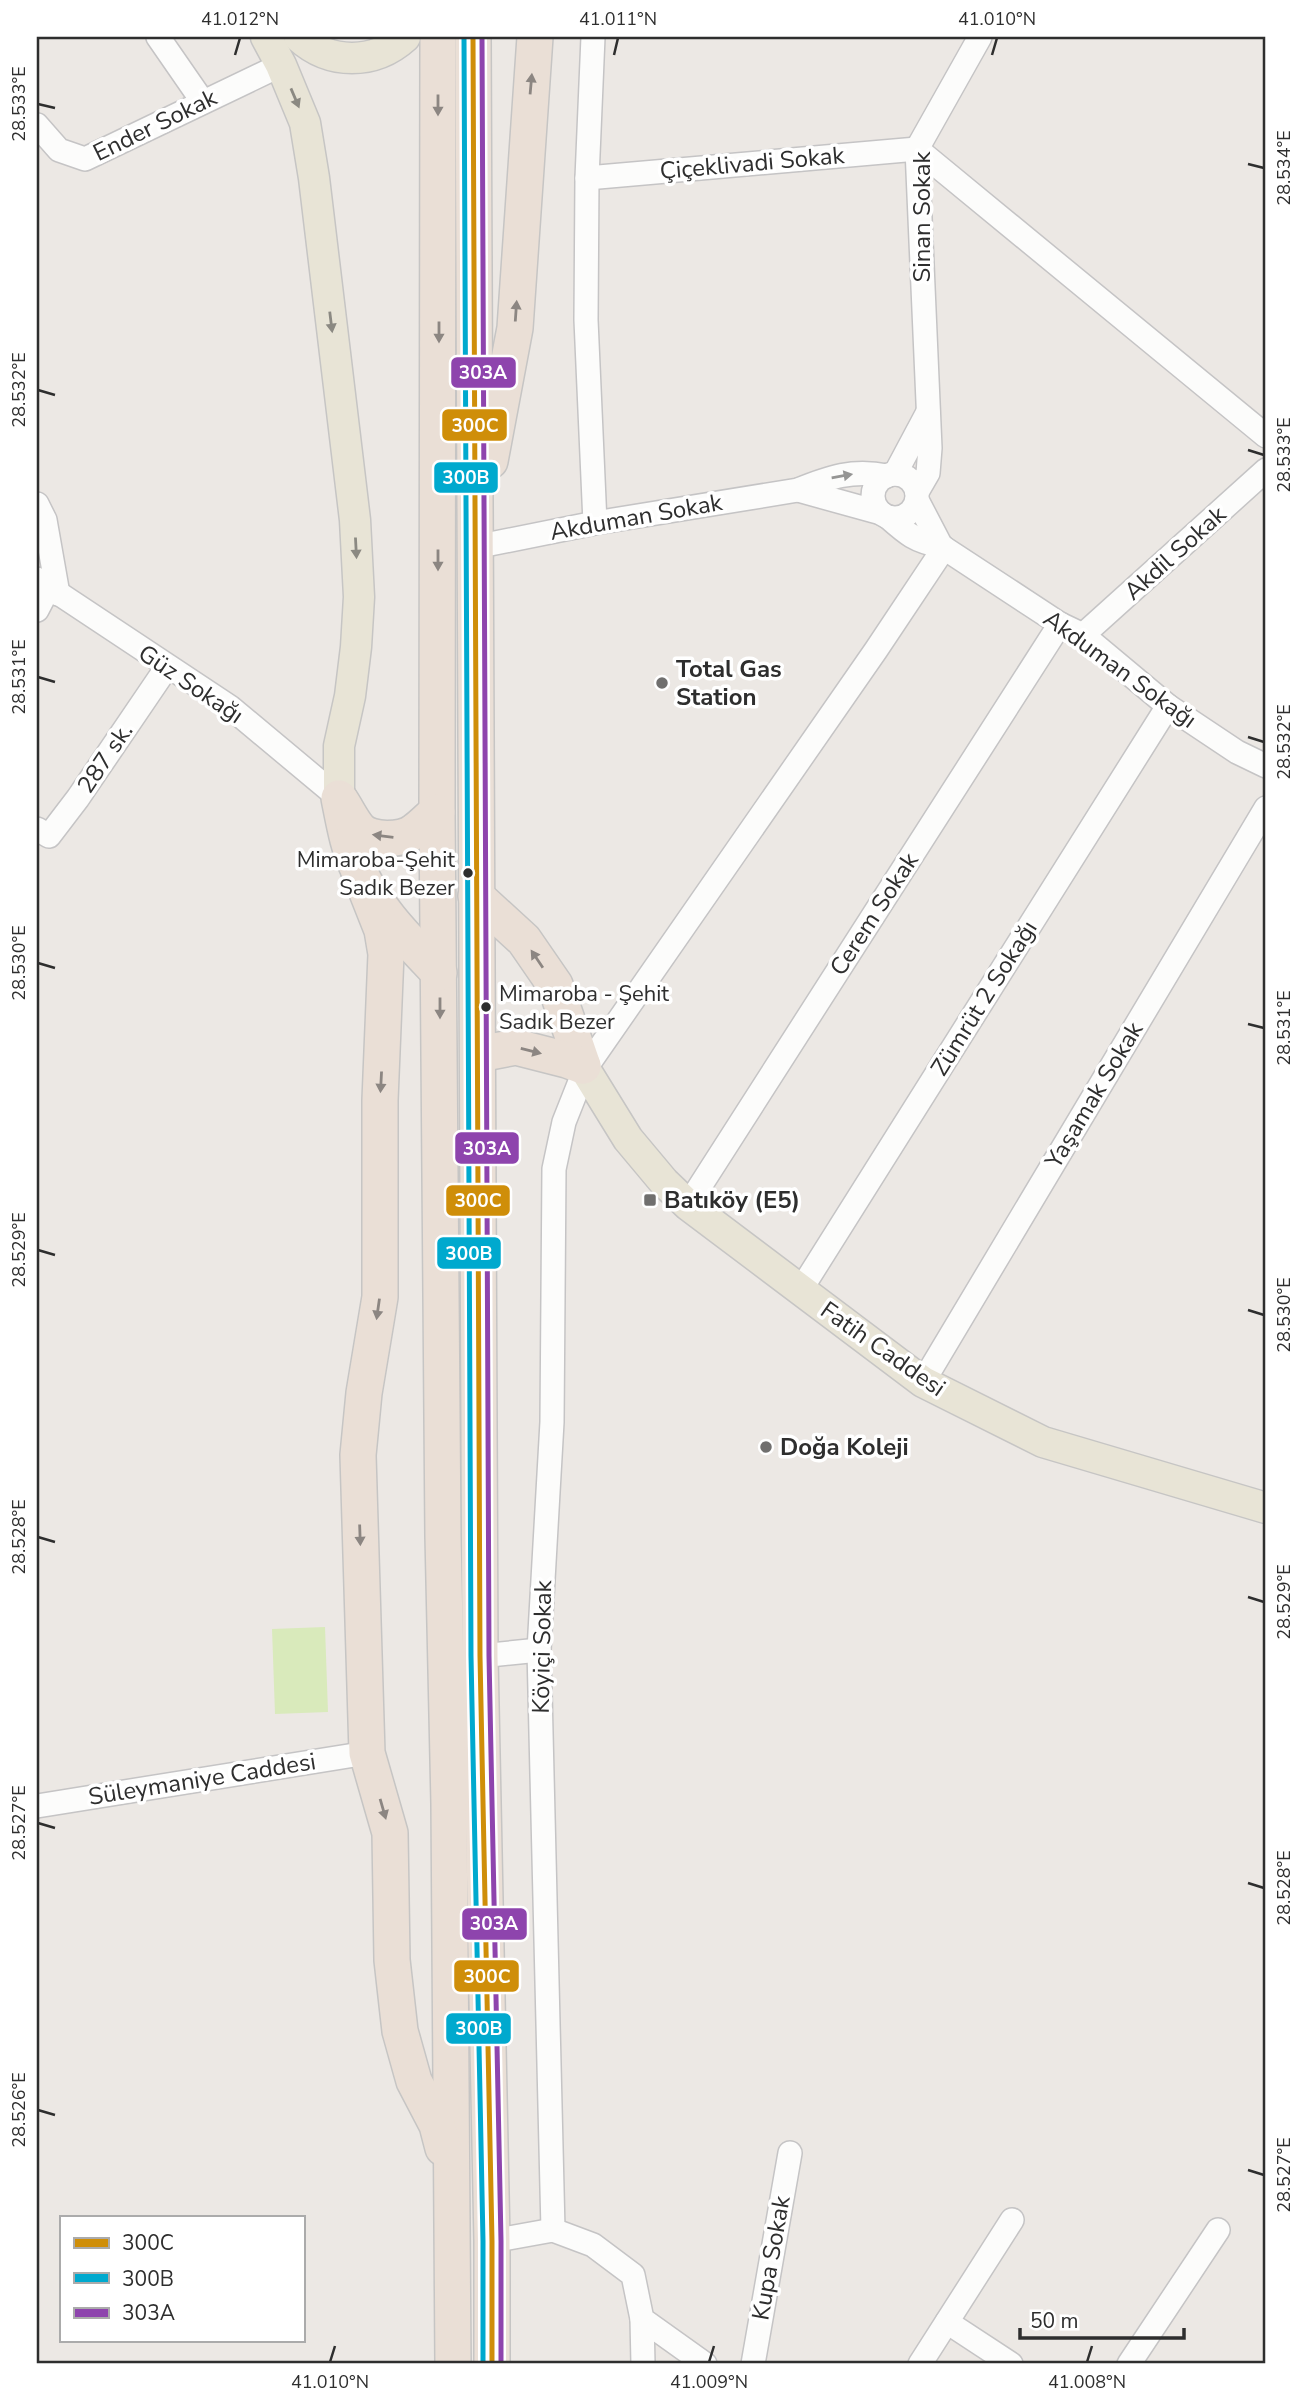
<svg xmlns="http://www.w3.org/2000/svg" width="1303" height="2401" font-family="'Nunito Sans',sans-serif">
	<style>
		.pitch { fill: #d9eabb }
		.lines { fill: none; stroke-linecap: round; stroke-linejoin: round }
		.minor-casing { stroke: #c5c4c5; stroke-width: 26 }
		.major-casing { stroke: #c6c5c4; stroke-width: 33 }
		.highway-casing { stroke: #c6c5c4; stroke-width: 38 }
		.minor { stroke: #fcfcfb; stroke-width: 23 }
		.major { stroke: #e8e4d6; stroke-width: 30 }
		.highway { stroke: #eadfd6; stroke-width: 35 }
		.bus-1-casing { stroke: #fff; stroke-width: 10 }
		.bus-2-casing { stroke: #fff; stroke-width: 10 }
		.bus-3-casing { stroke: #fff; stroke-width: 10 }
		.bus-1 { stroke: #cf8e09; stroke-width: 5 }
		.bus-2 { stroke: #00a9ce; stroke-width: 5 }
		.bus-3 { stroke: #8e44ad; stroke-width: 5 }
		.oneway { fill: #8c8682 }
		.oneway2 { fill: #8b8982 }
		.oneway3 { fill: #959594 }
		.ticks { fill: none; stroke: #2e2e2e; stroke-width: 2.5 }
		.poi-dot { fill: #706f6e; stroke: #fff; stroke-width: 2.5 }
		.bus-dot { fill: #2e2e2e; stroke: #fff; stroke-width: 2.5 }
		.labels { text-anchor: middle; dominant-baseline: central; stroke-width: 7; stroke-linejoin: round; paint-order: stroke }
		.bus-label { font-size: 22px; fill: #2e2e2e; stroke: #fff; text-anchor: end }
		.street-label { font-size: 24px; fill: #2e2e2e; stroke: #fff }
		.poi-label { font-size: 24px; font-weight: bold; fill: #2e2e2e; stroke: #fff; text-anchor: start }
		.line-badge { stroke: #fff; stroke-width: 2.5 }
		.badge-label { font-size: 19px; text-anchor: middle; font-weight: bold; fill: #fff }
		.neatline { fill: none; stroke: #2e2e2e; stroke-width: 2.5 }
		.ticks-label { font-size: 18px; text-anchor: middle; fill: #2e2e2e }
	</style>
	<rect width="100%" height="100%" fill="#ece8e4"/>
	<polygon class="pitch" points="325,1627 328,1712 275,1714 272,1629"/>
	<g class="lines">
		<defs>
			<g id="minor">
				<polyline points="158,37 203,102"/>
				<polyline points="593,37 587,178 586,320 595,523"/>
				<polyline points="37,125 59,150 85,159 281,65"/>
				<polyline points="587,178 917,149 1266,436"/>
				<polyline points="895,474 928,412"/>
				<circle cx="895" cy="496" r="22"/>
				<polyline points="798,490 881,513"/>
				<polyline points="917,492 928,473 930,448 917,149 980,37"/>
				<polyline points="917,500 941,546"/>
				<polyline points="37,504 45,520 58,594"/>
				<path d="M888,517C907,534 915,541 941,546L1060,624L1083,635L1168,706L1237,752L1266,766"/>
				<path d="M475,547L595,523L798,490C830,477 853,469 887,476"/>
				<polyline points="37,579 230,707 339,798"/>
				<polyline points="37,610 49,587"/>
				<polyline points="1083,635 1266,470"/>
				<polyline points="37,829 49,836 78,798 167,667"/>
				<polyline points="688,1205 1060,624"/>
				<polyline points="800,1291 1168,706"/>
				<polyline points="923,1382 1266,808"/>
				<polyline points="480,1656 539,1650"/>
				<polyline points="37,1806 367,1753"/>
				<polyline points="553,2230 539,1650 552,1422 554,1169 564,1122 585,1069 876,650 944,548"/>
				<polyline points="492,2241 553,2230 593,2245 633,2275 642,2319 705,2364"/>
				<polyline points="642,2319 643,2364"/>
				<polyline points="947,2322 1011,2364"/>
				<polyline points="753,2364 790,2153"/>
				<polyline points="920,2364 1012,2220"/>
				<polyline points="1129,2364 1218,2230"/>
			</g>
			<g id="major">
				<polyline points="266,37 281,65 305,123 314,178 355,520 359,597 356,647 350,696 339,746 339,798"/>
				<path d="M299,37C330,65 374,65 405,37"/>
				<polyline points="583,1066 628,1139 664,1182 688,1205 923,1382 1043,1442 1266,1508"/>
			</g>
			<g id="highway">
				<polyline points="438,37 437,812 443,1536 449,1804 453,2364"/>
				<polyline points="473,37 480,1656 492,2241 492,2364"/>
				<polyline points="490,461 515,328 535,37"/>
				<path d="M339,798C344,823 348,848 359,871C377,910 410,942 439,973"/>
				<path d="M341,801C347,810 352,821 359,829C371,842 403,841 416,830C424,824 429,818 437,812"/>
				<polyline points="359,872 382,930 386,954 380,1100 380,1297 364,1393 358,1455 367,1753 390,1833 392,1960 400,2031 414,2081 437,2125 443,2148"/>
				<polyline points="476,896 524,940 555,985 583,1066"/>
				<polyline points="479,1054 516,1047 567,1060 583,1066"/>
			</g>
		</defs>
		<use href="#minor" class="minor-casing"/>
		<use href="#major" class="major-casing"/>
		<use href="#highway" class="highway-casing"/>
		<use href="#minor" class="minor"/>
		<use href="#major" class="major"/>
		<use href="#highway" class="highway"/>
		<defs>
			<polyline id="bus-1" points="473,37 480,1656 492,2241 492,2364"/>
			<polyline id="bus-2" points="464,37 471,1656 483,2241 483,2364"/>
			<polyline id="bus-3" points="482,37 489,1656 501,2241 501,2364"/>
		</defs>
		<use href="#bus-1" class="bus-1-casing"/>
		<use href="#bus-2" class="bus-2-casing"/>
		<use href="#bus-3" class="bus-3-casing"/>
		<use href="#bus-1" class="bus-1"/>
		<use href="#bus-2" class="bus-2"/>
		<use href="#bus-3" class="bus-3"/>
	</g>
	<defs><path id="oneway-solid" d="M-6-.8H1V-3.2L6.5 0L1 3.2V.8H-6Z" transform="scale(1.75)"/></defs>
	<g class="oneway">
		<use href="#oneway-solid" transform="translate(531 84) rotate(-85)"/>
		<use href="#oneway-solid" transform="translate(438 105) rotate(90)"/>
		<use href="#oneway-solid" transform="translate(516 311) rotate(-86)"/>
		<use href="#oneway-solid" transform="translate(439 332) rotate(90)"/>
		<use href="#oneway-solid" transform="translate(438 560) rotate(90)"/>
		<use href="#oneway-solid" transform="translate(383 836) rotate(-173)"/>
		<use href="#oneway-solid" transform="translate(537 959) rotate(-124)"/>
		<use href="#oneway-solid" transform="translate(440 1008) rotate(90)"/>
		<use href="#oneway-solid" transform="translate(531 1051) rotate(14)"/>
		<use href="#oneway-solid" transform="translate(381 1082) rotate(93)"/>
		<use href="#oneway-solid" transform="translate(378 1309) rotate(98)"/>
		<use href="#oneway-solid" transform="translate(360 1535) rotate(88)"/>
		<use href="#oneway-solid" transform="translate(383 1809) rotate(74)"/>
	</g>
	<g class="oneway2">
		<use href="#oneway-solid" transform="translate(295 98) rotate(67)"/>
		<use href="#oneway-solid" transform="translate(331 322) rotate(83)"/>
		<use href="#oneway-solid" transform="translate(356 548) rotate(87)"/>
	</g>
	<use class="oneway3" href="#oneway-solid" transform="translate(842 476) rotate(-10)"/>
	<path class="ticks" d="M235,55L240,38M614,55L618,38M992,55L997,38M38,104L55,108M1248,164L1264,168M38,390L55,395M1248,450L1264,455M38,677L55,682M1248,737L1264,742M38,963L55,968M1248,1024L1264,1028M38,1250L55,1255M1248,1310L1264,1315M38,1537L55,1542M1248,1597L1264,1602M38,1823L55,1828M1248,1883L1264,1888M38,2110L55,2115M1248,2170L1264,2175M330,2362L335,2346M709,2362L714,2346M1087,2362L1092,2346"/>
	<g class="poi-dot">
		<circle cx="662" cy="683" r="7"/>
		<rect x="643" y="1193" width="14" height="14" rx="3.5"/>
		<circle cx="766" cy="1447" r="7"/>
	</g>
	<g class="bus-dot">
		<circle cx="468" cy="873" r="6"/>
		<circle cx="486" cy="1007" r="6"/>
	</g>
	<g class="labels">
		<g class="bus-label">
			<text x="455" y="860">Mimaroba-Şehit<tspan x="455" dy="28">Sadık Bezer</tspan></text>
			<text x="499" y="994" text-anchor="start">Mimaroba - Şehit<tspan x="499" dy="28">Sadık Bezer</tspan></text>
		</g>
		<g class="street-label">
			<text transform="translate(155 125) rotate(-26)">Ender Sokak</text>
			<text transform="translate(752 163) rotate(-5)">Çiçeklivadi Sokak</text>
			<text transform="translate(922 217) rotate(-90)">Sinan Sokak</text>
			<text transform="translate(636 517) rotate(-10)">Akduman Sokak</text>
			<text transform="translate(1175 553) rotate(-42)">Akdil Sokak</text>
			<text transform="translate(1120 669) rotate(36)">Akduman Sokağı</text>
			<text transform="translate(191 684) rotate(34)">Güz Sokağı</text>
			<text transform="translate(105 758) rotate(-56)">287 sk.</text>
			<text transform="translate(874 914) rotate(-57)">Cerem Sokak</text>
			<text transform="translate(984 998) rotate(-58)">Zümrüt 2 Sokağı</text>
			<text transform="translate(1094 1095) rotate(-59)">Yaşamak Sokak</text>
			<text transform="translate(883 1349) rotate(35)">Fatih Caddesi</text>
			<text transform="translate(542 1647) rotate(-89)">Köyiçi Sokak</text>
			<text transform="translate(202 1779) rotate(-9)">Süleymaniye Caddesi</text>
			<text transform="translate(771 2258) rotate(-80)">Kupa Sokak</text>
		</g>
		<g class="poi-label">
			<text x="676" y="669">Total Gas<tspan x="676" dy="28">Station</tspan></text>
			<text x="664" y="1200">Batıköy (E5)</text>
			<text x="780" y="1447">Doğa Koleji</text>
		</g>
	</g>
	<g class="line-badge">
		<rect x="450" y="356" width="67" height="33" rx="7" fill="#8e44ad"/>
		<rect x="441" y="408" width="67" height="34" rx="7" fill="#cf8e09"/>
		<rect x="433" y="461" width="66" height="33" rx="7" fill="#00a9ce"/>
		<rect x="454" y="1131" width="66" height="34" rx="7" fill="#8e44ad"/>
		<rect x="445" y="1184" width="66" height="33" rx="7" fill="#cf8e09"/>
		<rect x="436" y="1236" width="66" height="34" rx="7" fill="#00a9ce"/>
		<rect x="461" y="1907" width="67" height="34" rx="7" fill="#8e44ad"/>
		<rect x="453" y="1959" width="67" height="34" rx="7" fill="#cf8e09"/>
		<rect x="445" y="2012" width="67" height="33" rx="7" fill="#00a9ce"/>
	</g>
	<g class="badge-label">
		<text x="483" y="379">303A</text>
		<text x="475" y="432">300C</text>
		<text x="466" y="484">300B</text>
		<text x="487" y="1155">303A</text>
		<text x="478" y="1207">300C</text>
		<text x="469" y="1260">300B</text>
		<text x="494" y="1930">303A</text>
		<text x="487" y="1983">300C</text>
		<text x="479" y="2035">300B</text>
	</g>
	<rect width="1303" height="2401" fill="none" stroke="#ffffff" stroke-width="77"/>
	<rect x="60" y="2216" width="245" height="126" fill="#ffffff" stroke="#ababab" stroke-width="2"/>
	<rect x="74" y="2238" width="35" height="10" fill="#cf8e09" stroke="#ababab" stroke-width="2"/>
	<text x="122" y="2250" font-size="21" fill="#2e2e2e">300C</text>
	<rect x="74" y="2273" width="35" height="10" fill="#00a9ce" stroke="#ababab" stroke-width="2"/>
	<text x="122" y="2286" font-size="21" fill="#2e2e2e">300B</text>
	<rect x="74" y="2308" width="35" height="10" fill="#8e44ad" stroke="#ababab" stroke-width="2"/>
	<text x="122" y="2320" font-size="21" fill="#2e2e2e">303A</text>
	<path d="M1020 2328v10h164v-10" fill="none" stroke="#2e2e2e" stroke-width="3.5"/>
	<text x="1030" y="2328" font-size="21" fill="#2e2e2e" stroke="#ffffff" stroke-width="5" paint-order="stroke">50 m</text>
	<rect x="38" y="38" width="1226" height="2324" class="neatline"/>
	<g class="ticks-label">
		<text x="240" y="25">41.012°N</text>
		<text x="618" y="25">41.011°N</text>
		<text x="997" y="25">41.010°N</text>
		<text transform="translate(19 104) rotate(-90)" y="6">28.533°E</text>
		<text transform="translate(1284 168) rotate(-90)" y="6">28.534°E</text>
		<text transform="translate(19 390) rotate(-90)" y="6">28.532°E</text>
		<text transform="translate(1284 455) rotate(-90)" y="6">28.533°E</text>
		<text transform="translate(19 677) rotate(-90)" y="6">28.531°E</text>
		<text transform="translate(1284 742) rotate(-90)" y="6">28.532°E</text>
		<text transform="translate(19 963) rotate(-90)" y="6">28.530°E</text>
		<text transform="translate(1284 1028) rotate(-90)" y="6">28.531°E</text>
		<text transform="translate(19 1250) rotate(-90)" y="6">28.529°E</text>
		<text transform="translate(1284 1315) rotate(-90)" y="6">28.530°E</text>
		<text transform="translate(19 1537) rotate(-90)" y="6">28.528°E</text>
		<text transform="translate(1284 1602) rotate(-90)" y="6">28.529°E</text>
		<text transform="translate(19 1823) rotate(-90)" y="6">28.527°E</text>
		<text transform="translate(1284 1888) rotate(-90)" y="6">28.528°E</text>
		<text transform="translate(19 2110) rotate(-90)" y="6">28.526°E</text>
		<text transform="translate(1284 2175) rotate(-90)" y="6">28.527°E</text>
		<text x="330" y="2388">41.010°N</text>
		<text x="709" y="2388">41.009°N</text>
		<text x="1087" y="2388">41.008°N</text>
	</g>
</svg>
